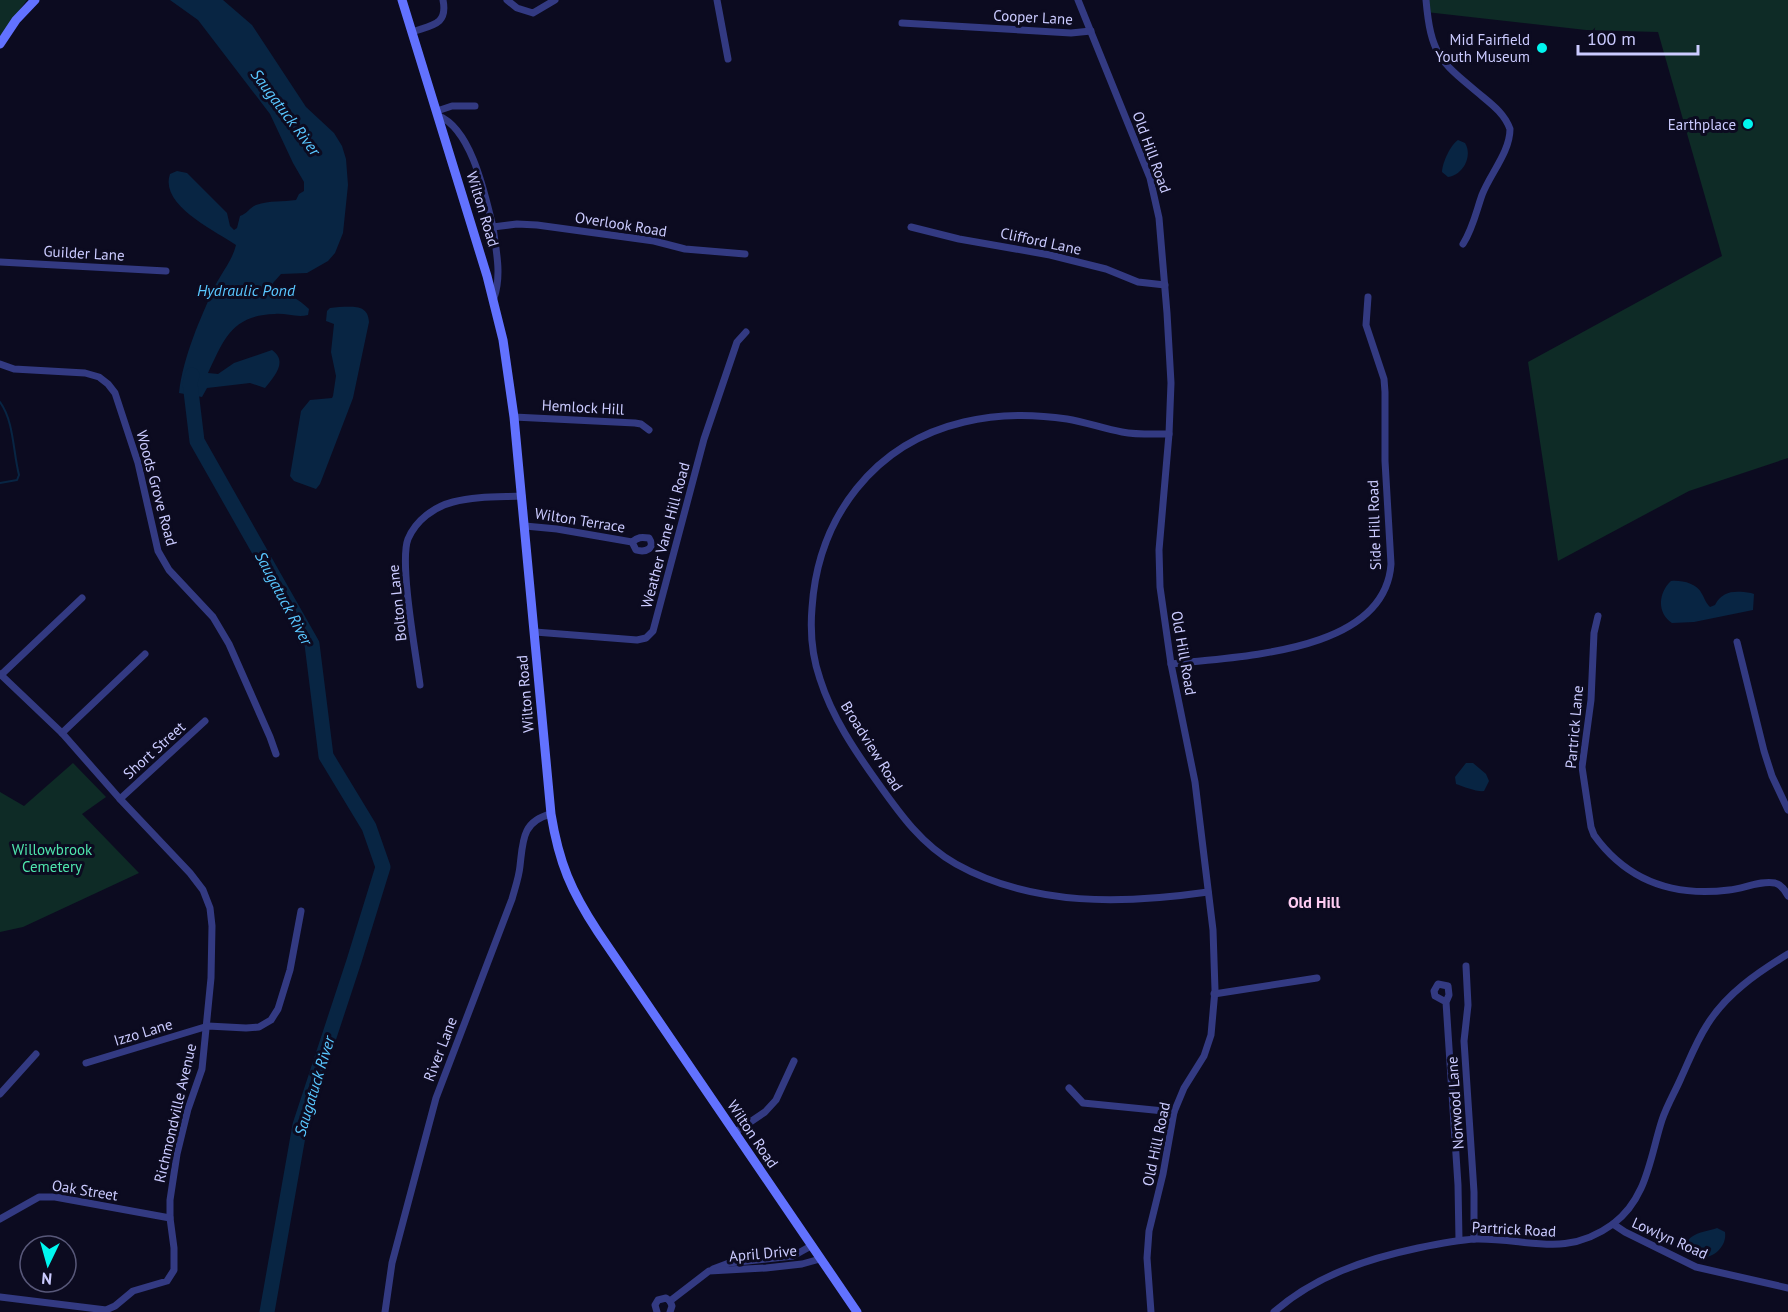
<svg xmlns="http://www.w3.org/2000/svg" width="1788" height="1312" font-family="'PT Sans',sans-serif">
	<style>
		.green { fill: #0e2b26 }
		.water { fill: #082543 }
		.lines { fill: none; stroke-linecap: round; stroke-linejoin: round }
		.stream { stroke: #082543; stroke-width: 2 }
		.river { stroke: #082543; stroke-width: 15 }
		.minor { stroke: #333a82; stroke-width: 7 }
		.secondary { stroke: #6272ff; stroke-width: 9 }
		.poi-dot { fill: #00f6ef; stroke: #0c0b20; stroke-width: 2 }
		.labels { text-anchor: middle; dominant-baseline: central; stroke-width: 6; stroke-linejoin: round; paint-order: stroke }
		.street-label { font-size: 15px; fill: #cbcbff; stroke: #0c0b20 }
		.poi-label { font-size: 15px; fill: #cbcbff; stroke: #0c0b20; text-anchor: end }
		.park-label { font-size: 15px; fill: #4fe6ad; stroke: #0c0b20 }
		.water-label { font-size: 16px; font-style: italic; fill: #59c7ff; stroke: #0c0b20 }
		.neighbourhood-label { font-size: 16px; font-weight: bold; fill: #ffcdf3; stroke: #0c0b20 }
	</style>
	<rect width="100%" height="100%" fill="#0c0b20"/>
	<g class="green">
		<polygon points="0,0 27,0 0,36"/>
		<polygon points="1423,0 1788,0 1788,458 1689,491 1558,561 1528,362 1722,256 1658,32 1586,30 1426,12"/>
		<polygon points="73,763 106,797 82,814 139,873 23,927 0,932 0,792 24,806"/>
	</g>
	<g class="water">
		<path d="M170,0H223L252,25L306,107L334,133L342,146L346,159L348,185L343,233L335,253L328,261L307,273L281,274L273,283L274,288C286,292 300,300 309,309L308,315C297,318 286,313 275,314C232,315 224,339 208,373L218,374L234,363L272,350C288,361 275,376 265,388L250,383L207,388L202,397L179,393C183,357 200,319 215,286C222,272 232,261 236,245C216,231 159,205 170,174L177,171L187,173L227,213L230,226L234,230L237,228L240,216C247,214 249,208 256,205C270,200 283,202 296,200L299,194L304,191V182L293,163L270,114L198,20Z"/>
		<path d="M1458,140L1465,143C1473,156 1463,175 1448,177L1442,172C1442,163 1451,144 1458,140Z"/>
		<path d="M339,307C353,307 368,304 369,322L353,398L320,484L316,489L294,481L290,476L301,411L310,400L332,398L333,396L336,376L331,352L334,324L326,321L327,311L330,308Z"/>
		<path d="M1671,581C1681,580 1697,583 1702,594C1705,599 1705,602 1710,607L1715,605C1723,590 1735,591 1751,593L1754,594L1753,610L1694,622L1672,623C1657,613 1658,593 1671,581Z"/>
		<path d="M1466,763H1473L1486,774L1489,781L1484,791C1477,792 1464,787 1456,784L1455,777Z"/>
		<path d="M1717,1228L1725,1232C1728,1251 1703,1266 1687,1253C1683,1233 1702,1233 1717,1228Z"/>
	</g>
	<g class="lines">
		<path class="stream" d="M0,402C14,421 13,452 19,475L17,480L0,483"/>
		<polyline class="river" points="192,375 190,383 197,441 312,644 326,756 369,827 383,867 354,961 300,1125 267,1312"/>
		<g class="minor">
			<polyline points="507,0 517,8 533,13 555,0"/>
			<polyline points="717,0 728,59"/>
			<polyline points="1078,0 1150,178 1159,218 1167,313 1171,383 1169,434 1159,550 1160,587 1171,664 1195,782 1213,930 1215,990 1211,1035 1204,1056 1184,1088 1174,1112 1163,1174 1149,1231 1147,1258 1151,1312"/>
			<path d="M1426,0C1431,57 1441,62 1483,97C1494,106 1505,115 1510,129C1510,152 1490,174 1482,195C1476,212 1473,228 1463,244"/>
			<polyline points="902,23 1071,33 1091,31"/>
			<path d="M412,32C432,25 448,25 443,0"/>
			<polyline points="437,111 452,106 475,106"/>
			<path d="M439,116C472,130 485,195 493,227"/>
			<polyline points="911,227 959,239 1050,255 1106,269 1138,282 1165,285"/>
			<polyline points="0,262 166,271"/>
			<path d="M494,298C502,274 496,251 493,227L517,224L537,225L654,241L685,249L745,254"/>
			<polyline points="0,364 14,369 85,373 99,377 108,384 115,393 138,463 158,551 169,570 213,617 229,644 270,737 276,754"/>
			<polyline points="514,417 635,423 641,424 649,430"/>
			<path d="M1169,434C1154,434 1138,435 1122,432C1104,429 1086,422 1067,419C1034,414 997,414 964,422C874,443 818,517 812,608C810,632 812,656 820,679C832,717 855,751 878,783C900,814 922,845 956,864C1033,907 1124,904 1208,892"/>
			<path d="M525,526L557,529L632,542C638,537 641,537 649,538C656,548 646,553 636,550L632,542"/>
			<path d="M1598,616L1594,633L1591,700L1582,767L1591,827L1594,835C1627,881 1673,897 1729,890C1743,889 1761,880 1775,883C1782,885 1785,890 1788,896"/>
			<polyline points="535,632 637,640 646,638 653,631 704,439 737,342 746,332"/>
			<polyline points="1737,642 1764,751 1772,776 1788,810"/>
			<path d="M1171,664C1236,656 1385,654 1391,564L1385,461V392L1384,379L1366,325L1368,297"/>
			<polyline points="0,674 62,733 120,799 190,873 203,890 210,908 212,926 211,978 202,1069 188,1109 177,1154 170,1200 170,1218 174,1248 174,1270 167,1281 133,1291 115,1306 106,1310 0,1297"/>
			<polyline points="1,675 82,598"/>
			<path d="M420,685C416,655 399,562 408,539C416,520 434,507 453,502C475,496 499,497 522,496"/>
			<polyline points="62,733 145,654"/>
			<polyline points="120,799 205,721"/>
			<polyline points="1466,966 1468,1005 1464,1041 1474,1192 1474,1239"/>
			<polyline points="1214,994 1317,978"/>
			<polyline points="1446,1002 1435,996 1434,991 1438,984 1448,986 1449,995 1446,1002 1458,1185 1459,1240"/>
			<polyline points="86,1063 208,1026 246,1028 259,1027 271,1020 278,1009 290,970 301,911"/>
			<polyline points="1069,1088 1083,1103 1174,1112"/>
			<polyline points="0,1094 36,1054"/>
			<polyline points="734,1133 765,1112 776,1100 794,1061"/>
			<polyline points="0,1219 39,1197 55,1197 170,1218"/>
			<polyline points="1613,1224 1625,1232 1696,1267 1788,1288"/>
			<polyline points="713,1269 729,1263 793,1256 811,1246"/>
			<polyline points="670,1301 709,1271 766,1268 802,1264 820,1259"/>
			<path d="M385,1312L392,1263L436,1098L512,899C515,888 519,877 520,866C523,841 522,821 551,814"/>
			<polyline points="657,1312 655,1305 658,1300 666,1298 670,1301"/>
			<polyline points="670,1312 672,1306 670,1301"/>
			<path d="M1274,1312C1315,1276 1366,1259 1418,1248C1437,1244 1457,1240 1476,1239C1528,1238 1565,1259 1613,1224C1647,1199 1650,1157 1662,1120C1667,1105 1675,1092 1681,1078C1689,1061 1696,1042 1707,1025C1726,994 1757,973 1788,954"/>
		</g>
		<g class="secondary">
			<path d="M402,0L487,276L503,340L514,417L551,814C559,863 571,891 598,932L857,1312"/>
			<polyline points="0,44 16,20 35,0"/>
		</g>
	</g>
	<g class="poi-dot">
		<circle cx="1542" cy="48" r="6"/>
		<circle cx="1748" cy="124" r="6"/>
	</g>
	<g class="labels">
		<g class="street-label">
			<text transform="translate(1033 17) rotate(3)">Cooper Lane</text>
			<text transform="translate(1152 152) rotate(70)">Old Hill Road</text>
			<text transform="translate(483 209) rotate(73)">Wilton Road</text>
			<text transform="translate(621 224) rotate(9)">Overlook Road</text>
			<text transform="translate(1041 241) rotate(12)">Clifford Lane</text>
			<text transform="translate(84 253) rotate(3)">Guilder Lane</text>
			<text transform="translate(583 407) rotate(3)">Hemlock Hill</text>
			<text transform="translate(157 488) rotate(75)">Woods Grove Road</text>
			<text transform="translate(580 520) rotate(9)">Wilton Terrace</text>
			<text transform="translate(1374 525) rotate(-92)">Side Hill Road</text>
			<text transform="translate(665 535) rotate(-75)">Weather Vane Hill Road</text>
			<text transform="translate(397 603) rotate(-96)">Bolton Lane</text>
			<text transform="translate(1184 653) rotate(80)">Old Hill Road</text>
			<text transform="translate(525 694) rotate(-95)">Wilton Road</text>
			<text transform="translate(1574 727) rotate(-85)">Partrick Lane</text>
			<text transform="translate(872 746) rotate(58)">Broadview Road</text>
			<text transform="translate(154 750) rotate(-42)">Short Street</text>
			<text transform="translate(143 1032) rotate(-17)">Izzo Lane</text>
			<text transform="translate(440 1049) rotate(-69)">River Lane</text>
			<text transform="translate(1455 1103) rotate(-94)">Norwood Lane</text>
			<text transform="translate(175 1113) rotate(-77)">Richmondville Avenue</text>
			<text transform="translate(753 1134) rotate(56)">Wilton Road</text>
			<text transform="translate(1156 1144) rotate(-78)">Old Hill Road</text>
			<text transform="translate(85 1190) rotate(9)">Oak Street</text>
			<text transform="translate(1514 1229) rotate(3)">Partrick Road</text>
			<text transform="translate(1670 1238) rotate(24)">Lowlyn Road</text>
			<text transform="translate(763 1253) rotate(-5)">April Drive</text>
		</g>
		<g class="poi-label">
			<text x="1530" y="39">Mid Fairfield<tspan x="1530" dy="17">Youth Museum</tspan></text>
			<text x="1736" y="124">Earthplace</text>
		</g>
		<g class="park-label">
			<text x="52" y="849">Willowbrook<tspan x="52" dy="17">Cemetery</tspan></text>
		</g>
		<g class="water-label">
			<text transform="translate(286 112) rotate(53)">Saugatuck River</text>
			<text x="246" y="290">Hydraulic Pond</text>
			<text transform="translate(284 598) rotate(62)">Saugatuck River</text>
			<text transform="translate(314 1086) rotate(-73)">Saugatuck River</text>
		</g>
		<g class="neighbourhood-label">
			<text x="1314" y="902">Old Hill</text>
		</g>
	</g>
	<g transform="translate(48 1264) rotate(185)"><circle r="28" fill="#0c0b20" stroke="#585879" stroke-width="1.5"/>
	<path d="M0-4.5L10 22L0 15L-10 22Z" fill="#00f6ef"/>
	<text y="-9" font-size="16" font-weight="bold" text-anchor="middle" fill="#cbcbff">N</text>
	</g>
	<path d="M1578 45v9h120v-9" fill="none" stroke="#cbcbff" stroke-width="3"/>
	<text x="1587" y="45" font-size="18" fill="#cbcbff" stroke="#0c0b20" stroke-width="4.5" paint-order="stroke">100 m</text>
</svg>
